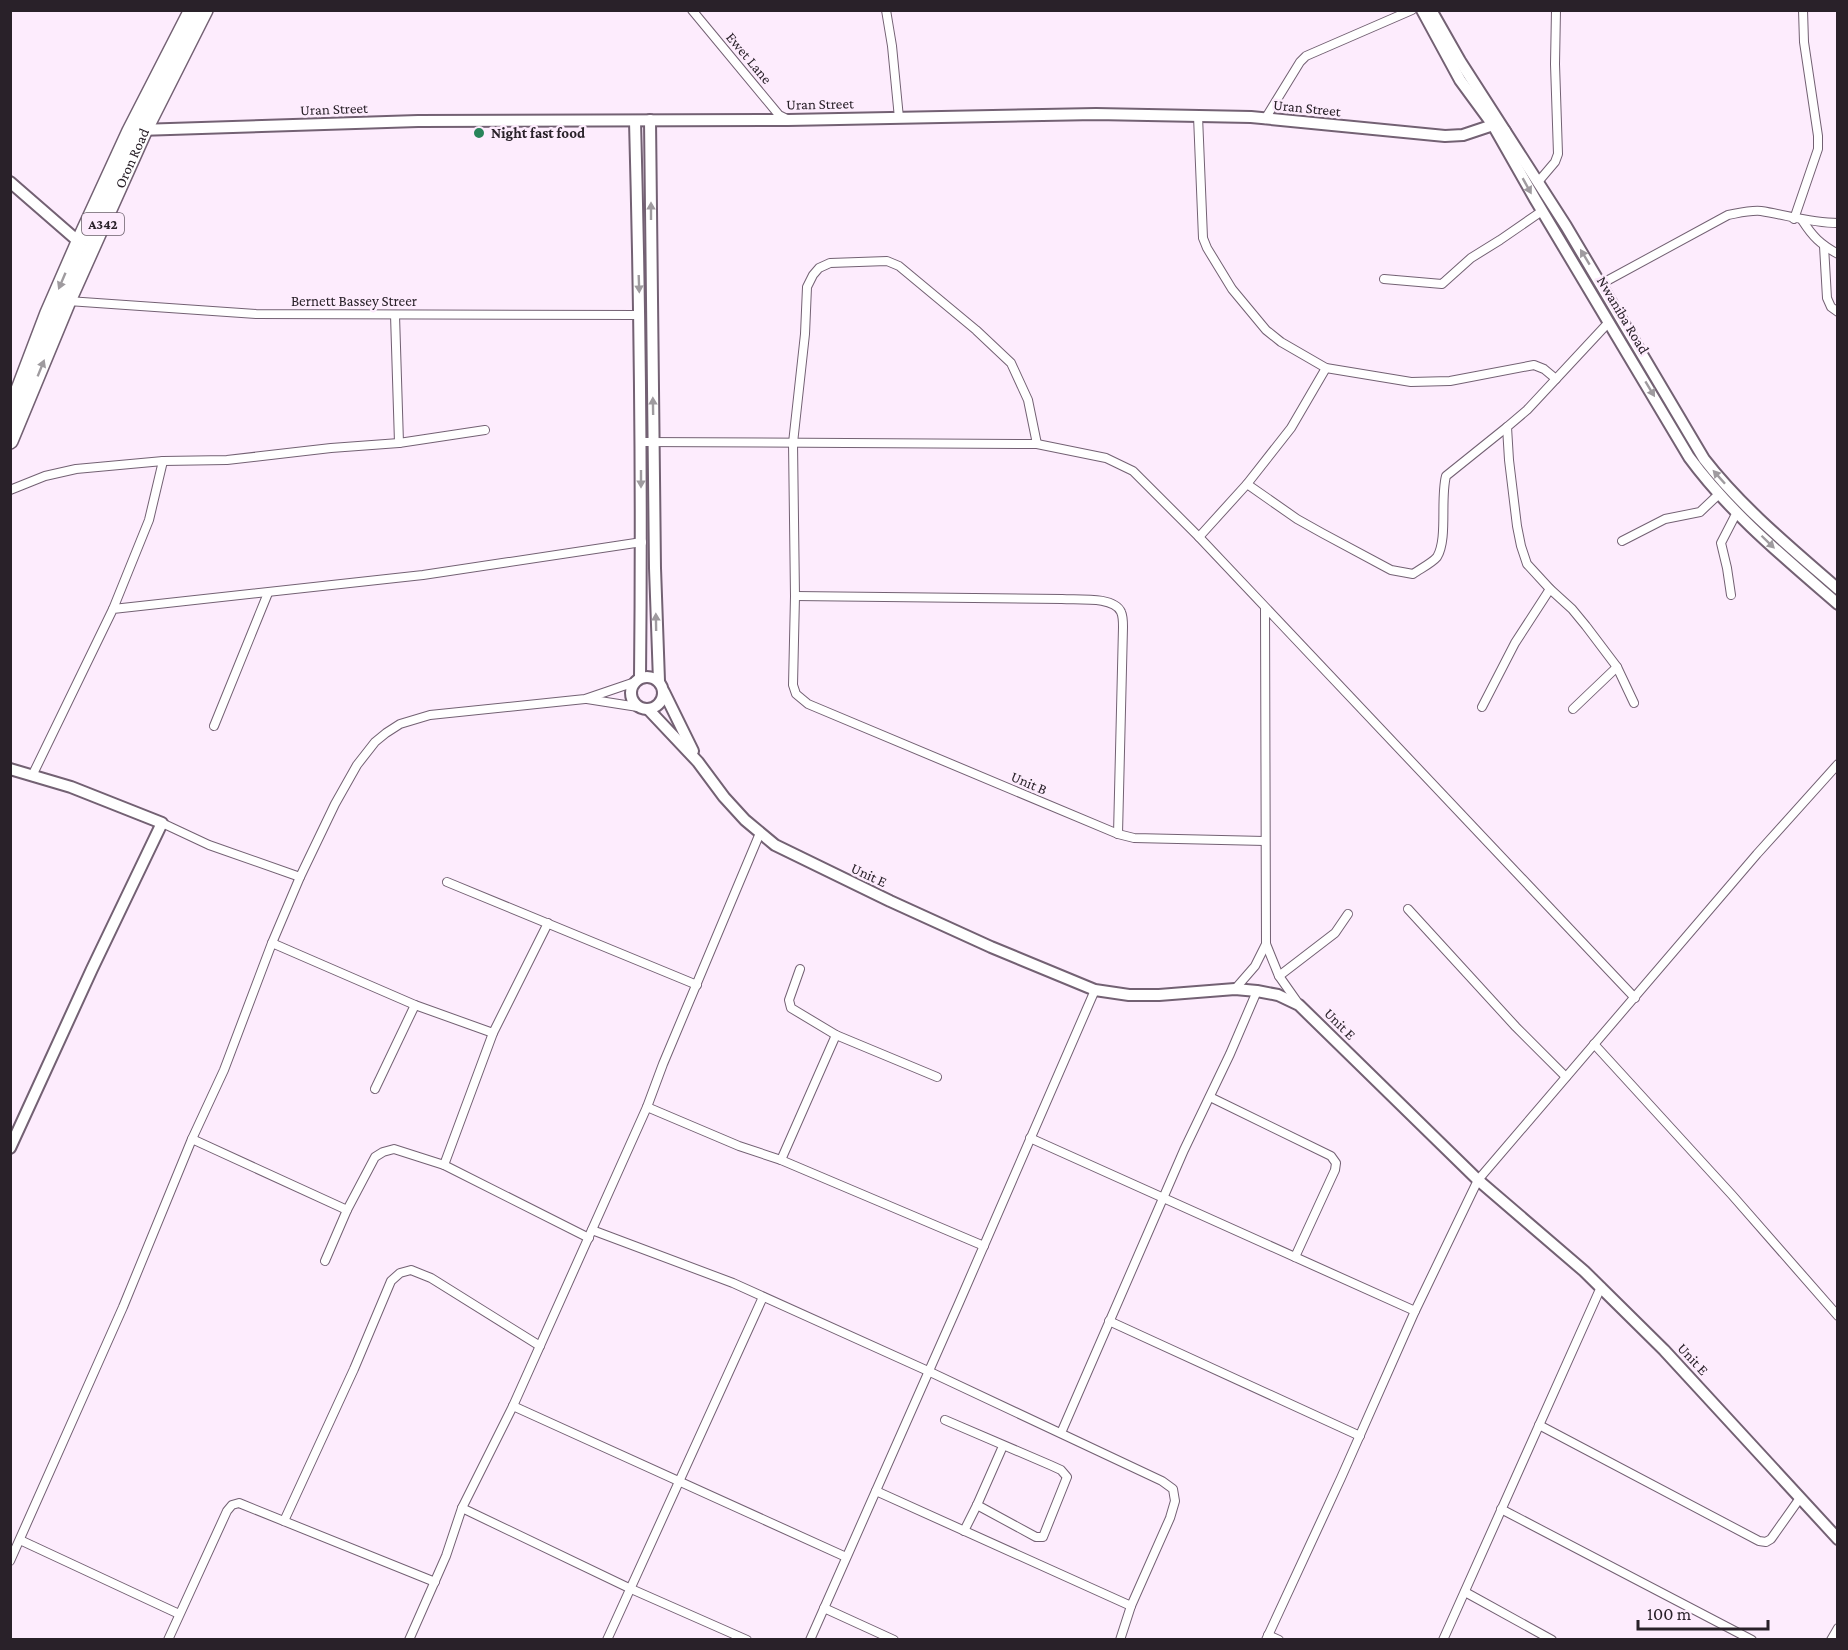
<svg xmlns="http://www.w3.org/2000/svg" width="1848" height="1650" font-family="'Crimson Pro',serif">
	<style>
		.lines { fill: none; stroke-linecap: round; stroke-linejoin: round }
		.street-casing { stroke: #736173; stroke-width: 10 }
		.secondary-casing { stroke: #736173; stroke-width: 14 }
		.highway-casing { stroke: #736173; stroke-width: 18 }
		.street { stroke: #fff; stroke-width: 8 }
		.secondary { stroke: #fff; stroke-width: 10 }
		.highway { stroke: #fff; stroke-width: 15 }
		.oneway { fill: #9f9b9f }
		.poi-dot { fill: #28845a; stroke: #fdecfd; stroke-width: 2 }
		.labels { text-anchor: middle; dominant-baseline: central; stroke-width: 5; stroke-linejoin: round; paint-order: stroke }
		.shield { fill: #fdecfd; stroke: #695e69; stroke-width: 1.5 }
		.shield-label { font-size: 14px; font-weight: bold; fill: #292129 }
		.street-label { font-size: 15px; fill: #292129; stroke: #fdecfd }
		.poi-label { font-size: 15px; font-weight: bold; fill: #292129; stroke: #fdecfd; text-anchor: start }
	</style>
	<rect width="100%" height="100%" fill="#fdecfd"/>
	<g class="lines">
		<defs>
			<g id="street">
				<polyline points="692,10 779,115 787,119"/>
				<polyline points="886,10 892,46 899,118"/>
				<polyline points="1198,116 1203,238 1207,248 1232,289 1266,330 1281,342 1326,368 1411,382 1450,381 1534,365 1544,369 1556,379"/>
				<polyline points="1265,119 1300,62 1306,56 1412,10"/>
				<polyline points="1538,182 1555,162 1558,154 1555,64 1556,10"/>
				<polyline points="1794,219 1818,149 1818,136 1804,42 1803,10"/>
				<path d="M1802,220C1813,237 1820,244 1838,254"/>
				<polyline points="1824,246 1827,298 1831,307 1838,312"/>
				<polyline points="1384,279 1442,284 1471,258 1500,240 1542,211"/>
				<path d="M1601,284L1728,215C1739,213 1750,210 1761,211C1787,215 1810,223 1838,223"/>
				<polyline points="68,301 256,314 640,315"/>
				<polyline points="395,315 399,443"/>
				<polyline points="1609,322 1527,410 1507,427 1509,460 1517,526 1521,546 1527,564 1550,589 1572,609 1586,626 1617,667 1634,703"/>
				<polyline points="641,442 1037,444 1106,458 1133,471 1199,537 1635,998"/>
				<polyline points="1037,444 1028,400 1011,363 976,330 899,266 887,261 830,263 819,268 813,275 807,287 805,334 793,443 795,596 793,685 796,694 808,704 1118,834 1134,838 1265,841"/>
				<path d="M1247,484L1297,519L1322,533L1391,570L1413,574C1420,569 1432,563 1437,557C1448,539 1440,499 1446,476L1507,427"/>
				<polyline points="10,490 45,476 76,469 163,461 227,460 331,448 399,443 485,430"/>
				<polyline points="1199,537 1247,484 1291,428 1326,368"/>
				<polyline points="1622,541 1665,519 1700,512 1719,494"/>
				<polyline points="1731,595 1727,568 1721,543 1737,512"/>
				<path d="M795,596L1062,599C1078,600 1114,596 1121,612C1123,616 1123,623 1123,627L1118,834"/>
				<polyline points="1265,608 1266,944 1279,976 1298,1003"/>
				<polyline points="113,609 149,520 163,461"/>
				<polyline points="587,699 638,707"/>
				<polyline points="1482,707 1515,643 1550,589"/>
				<polyline points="1573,709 1617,667"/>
				<polyline points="214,726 268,593"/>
				<polyline points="32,776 113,609 423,575 642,542"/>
				<polyline points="162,823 209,845 300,877"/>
				<polyline points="447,882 697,985"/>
				<polyline points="1408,909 1516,1027 1566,1077"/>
				<polyline points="272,943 415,1005 493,1033"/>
				<polyline points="800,969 789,1000 791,1008 836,1035 937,1077"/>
				<polyline points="1279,976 1335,933 1348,914"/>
				<polyline points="1235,989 1255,966 1266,944"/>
				<polyline points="1594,1044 1732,1195 1838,1316"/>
				<polyline points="375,1089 415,1005"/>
				<polyline points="1210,1097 1331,1156 1336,1163 1335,1170 1295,1257"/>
				<polyline points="647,1107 739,1146 781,1160 984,1246"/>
				<polyline points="1030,1138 1415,1311"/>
				<polyline points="192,1139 347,1210"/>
				<polyline points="781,1160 836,1035"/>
				<polyline points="444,1165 493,1033 548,923"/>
				<polyline points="592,1230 733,1283 928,1371 1162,1481 1173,1489 1175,1501 1170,1518 1131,1606 1120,1640"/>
				<polyline points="325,1261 347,1210 375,1157 383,1152 394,1149 444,1165 589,1238"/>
				<polyline points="1109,1321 1360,1436"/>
				<polyline points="513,1406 846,1557"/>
				<polyline points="945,1420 1050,1465 1061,1470 1067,1477 1043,1537 1036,1537 977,1505"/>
				<polyline points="1539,1425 1759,1541 1766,1542 1771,1539 1800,1498"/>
				<polyline points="1061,1433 1184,1150 1230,1054 1257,991"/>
				<polyline points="876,1491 1131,1606"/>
				<polyline points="462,1508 629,1588 747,1640"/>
				<polyline points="1501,1509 1752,1640"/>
				<polyline points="284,1521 354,1369 391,1281 400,1273 411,1270 431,1278 540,1346"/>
				<polyline points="964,1531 977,1505 1003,1446"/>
				<polyline points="20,1540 179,1614"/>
				<polyline points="10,1561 123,1307 192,1139 224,1070 272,943 300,877 335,804 357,765 375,742 386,733 400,724 430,715 585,699 635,682"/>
				<polyline points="1465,1592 1552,1640"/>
				<polyline points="824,1608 894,1640"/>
				<polyline points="1268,1635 1279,1640"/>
				<polyline points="168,1640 227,1511 232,1505 239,1503 435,1582"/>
				<polyline points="409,1640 446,1556 462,1508 513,1406 647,1107 663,1064 760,833"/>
				<polyline points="607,1640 763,1297"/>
				<polyline points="810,1640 959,1303 1095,990"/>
				<polyline points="1266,1640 1341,1478 1415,1311 1478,1180 1757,854 1838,764"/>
				<polyline points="1443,1640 1601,1287"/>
				<polyline points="1831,1640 1838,1628"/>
			</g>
			<g id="secondary">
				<path d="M1422,10L1460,80L1493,125L1535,199L1689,457C1730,513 1785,558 1838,604"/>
				<path d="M1431,10L1460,61L1566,226L1704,459C1742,508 1791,548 1838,589"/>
				<polyline points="650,120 655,568 659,681"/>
				<path d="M635,121C640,306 642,492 640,678"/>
				<polyline points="139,130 418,121 788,120 1096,114 1251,117 1445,136 1463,135 1493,125 1505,131"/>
				<polyline points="10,182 79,242"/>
				<circle cx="647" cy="693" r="16"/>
				<polyline points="664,692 693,751"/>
				<polyline points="648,709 698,762 724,797 745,820 775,845 890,901 991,947 1095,990 1129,995 1159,995 1235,989 1257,991 1278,995 1299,1005 1478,1180 1584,1271 1664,1350 1838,1539"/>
				<polyline points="10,769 71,787 162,823 92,969 10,1148"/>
			</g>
			<g id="highway">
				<polyline points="10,413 48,313 79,242 130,131 192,10"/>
				<path id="s1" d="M10,441L68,301L145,129L205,10"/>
			</g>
		</defs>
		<use href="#street" class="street-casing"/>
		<use href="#secondary" class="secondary-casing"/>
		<use href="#highway" class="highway-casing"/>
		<use href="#street" class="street"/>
		<use href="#secondary" class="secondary"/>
		<use href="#highway" class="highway"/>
	</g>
	<defs><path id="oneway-solid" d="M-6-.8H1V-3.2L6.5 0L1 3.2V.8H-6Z" transform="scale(1.5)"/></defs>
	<g class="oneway">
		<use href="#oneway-solid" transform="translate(1527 186) rotate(61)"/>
		<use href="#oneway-solid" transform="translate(651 211) rotate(-90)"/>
		<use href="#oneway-solid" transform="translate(1585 257) rotate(-121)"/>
		<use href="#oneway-solid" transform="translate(62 281) rotate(113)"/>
		<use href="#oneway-solid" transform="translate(639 284) rotate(88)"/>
		<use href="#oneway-solid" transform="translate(41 368) rotate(-68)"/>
		<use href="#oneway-solid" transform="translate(1650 389) rotate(59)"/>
		<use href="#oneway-solid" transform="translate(653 406) rotate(-91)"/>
		<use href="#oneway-solid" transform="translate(1719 477) rotate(-132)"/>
		<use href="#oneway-solid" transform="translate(641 479) rotate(90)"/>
		<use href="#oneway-solid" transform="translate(1768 542) rotate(44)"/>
		<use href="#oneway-solid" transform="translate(656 622) rotate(-91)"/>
	</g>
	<circle class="poi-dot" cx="479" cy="133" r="6"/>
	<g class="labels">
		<rect class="shield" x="82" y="213" width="42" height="22" rx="4.5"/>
		<g class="shield-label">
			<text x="103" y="224">A342</text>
		</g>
		<g class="street-label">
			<text transform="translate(749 58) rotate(50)">Ewet Lane</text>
			<text transform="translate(820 104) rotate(-1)">Uran Street</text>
			<text transform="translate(1307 108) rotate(6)">Uran Street</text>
			<text transform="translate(334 109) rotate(-2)">Uran Street</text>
			<text stroke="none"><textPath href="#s1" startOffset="308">Oron Road</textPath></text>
			<text x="354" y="301">Bernett Bassey Streer</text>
			<text transform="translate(1623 315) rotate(59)">Nwaniba Road</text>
			<text transform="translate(1029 783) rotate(23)">Unit B</text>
			<text transform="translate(869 875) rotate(25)">Unit E</text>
			<text transform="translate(1340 1024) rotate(45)">Unit E</text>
			<text transform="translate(1693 1359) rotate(47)">Unit E</text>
		</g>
		<g class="poi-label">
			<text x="491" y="133">Night fast food</text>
		</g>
	</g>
	<rect width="1848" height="1650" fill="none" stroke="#292129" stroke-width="24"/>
	<path d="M1638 1620v9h130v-9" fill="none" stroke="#292129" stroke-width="3"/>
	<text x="1647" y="1620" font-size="18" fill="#292129" stroke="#fdecfd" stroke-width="4.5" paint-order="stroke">100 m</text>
</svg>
